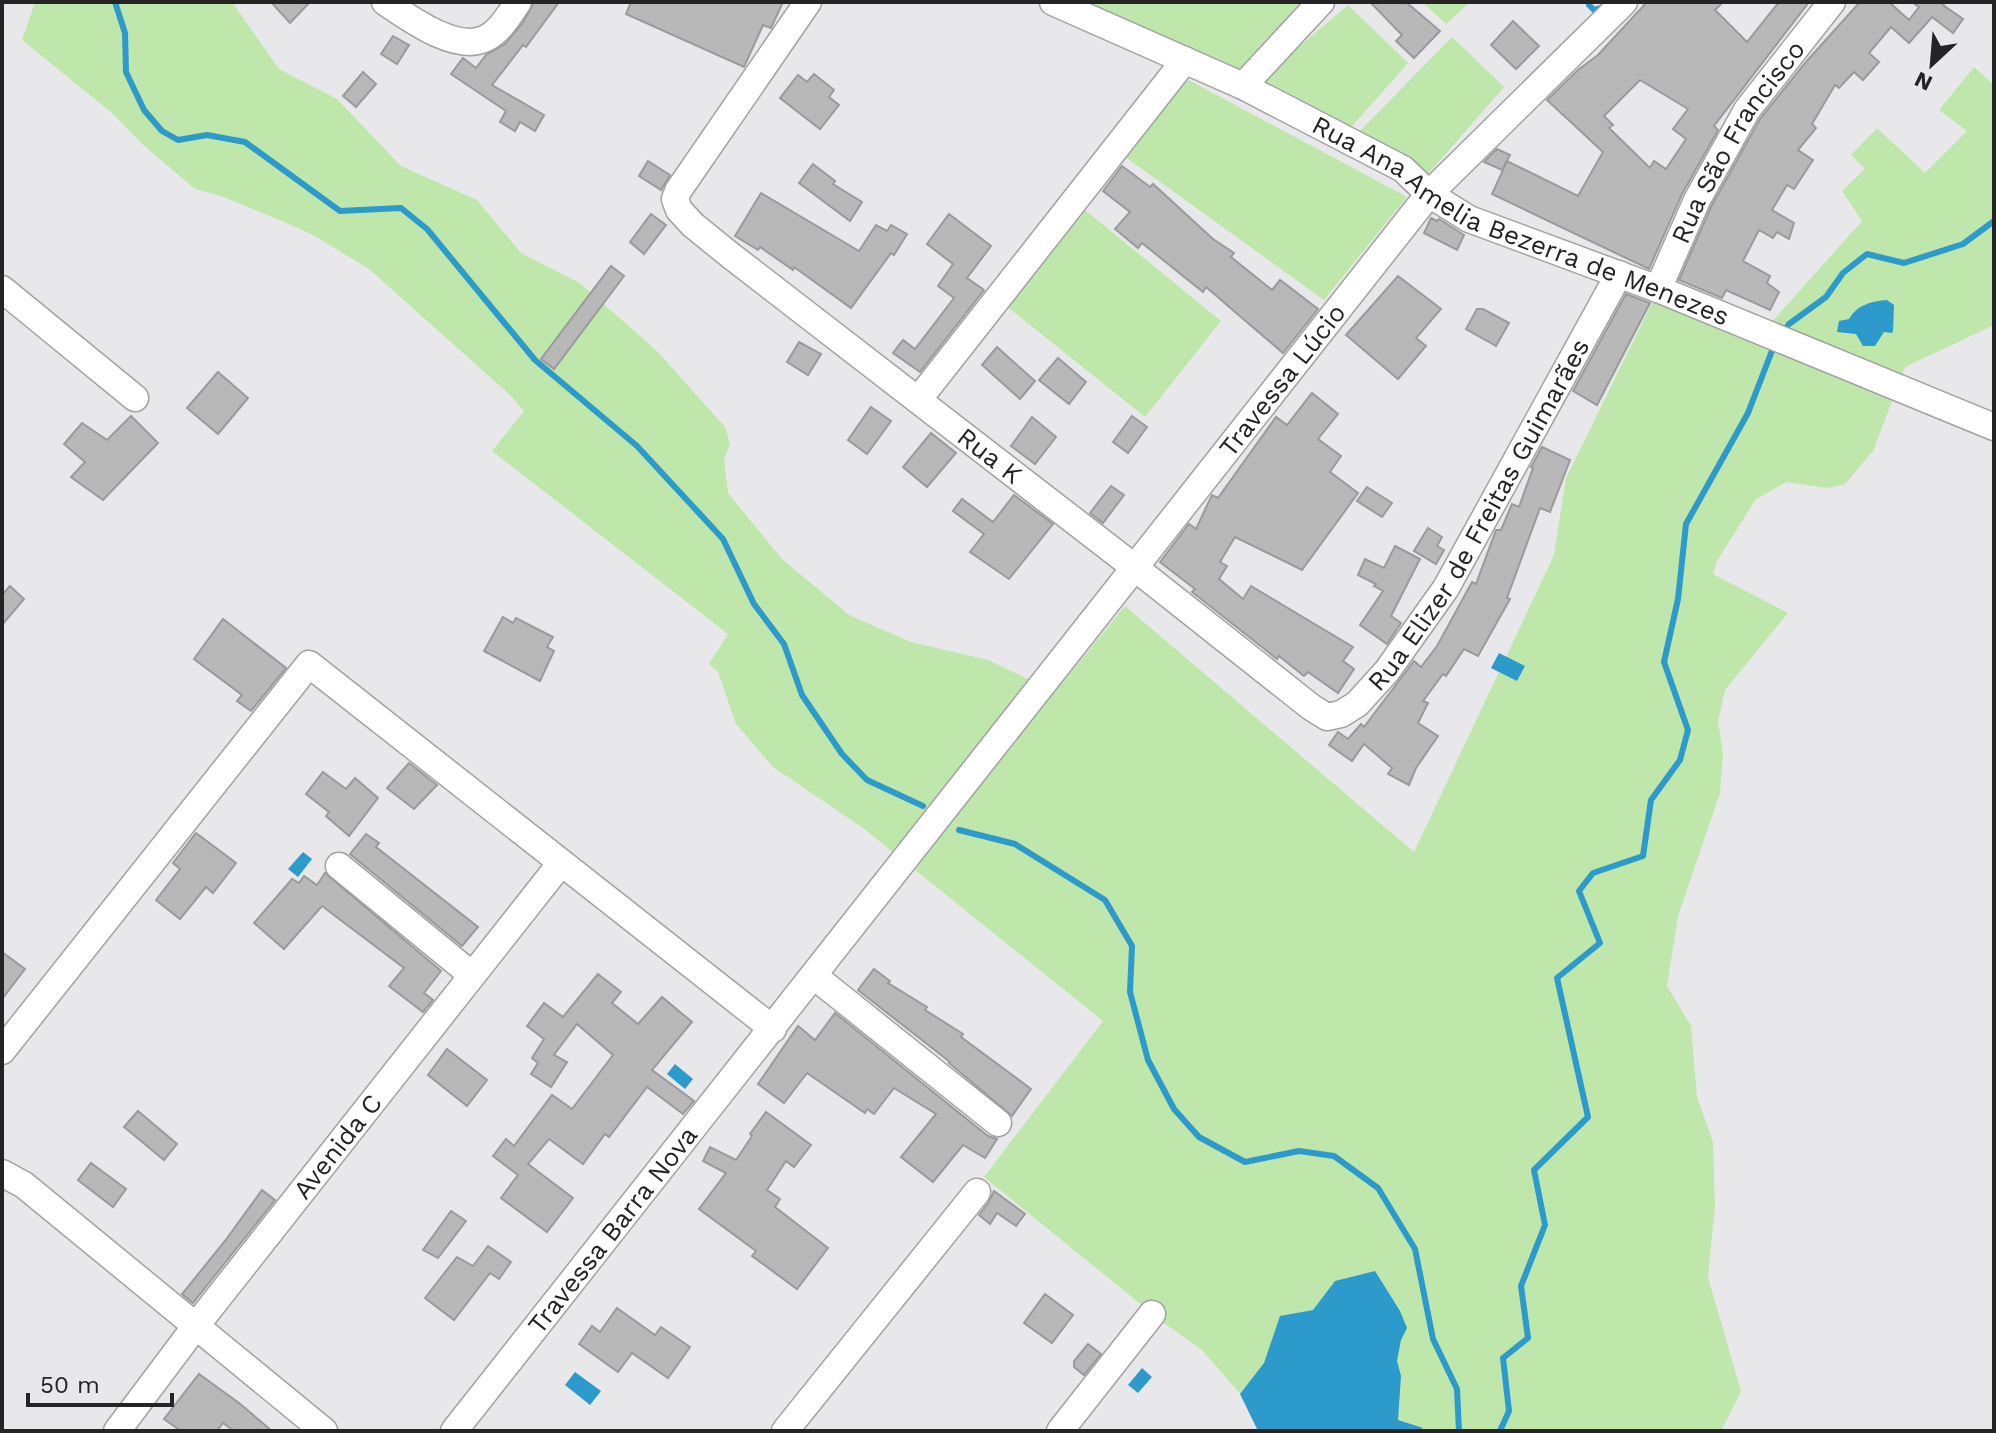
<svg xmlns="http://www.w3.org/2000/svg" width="1996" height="1433" font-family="'Work Sans',sans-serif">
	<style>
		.green { fill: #bfe7ab }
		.water { fill: #2c9aca }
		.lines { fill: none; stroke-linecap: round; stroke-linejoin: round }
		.stream { stroke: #2c9aca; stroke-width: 6 }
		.building { fill: #b8b8b9; stroke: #999a9b; stroke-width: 2; fill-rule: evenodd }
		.minor-casing { stroke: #a2a2a3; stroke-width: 29 }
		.minor { stroke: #fff; stroke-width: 26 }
		.labels { text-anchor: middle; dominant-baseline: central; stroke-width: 6; stroke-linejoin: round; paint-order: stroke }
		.street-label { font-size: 26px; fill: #242425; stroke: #e8e8ea }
	</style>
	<rect width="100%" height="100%" fill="#e8e8ea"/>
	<g class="green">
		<polygon points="35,2 232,2 279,69 337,99 401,166 477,200 521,253 580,283 657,351 725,427 730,444 724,459 728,493 782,559 849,615 911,642 988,660 1055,692 1125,606 1414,852 1554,555 1566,478 1656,295 1760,335 1862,221 1842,191 1865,169 1851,155 1877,128 1925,173 1967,131 1939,110 1974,67 1994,85 1994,325 1905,367 1873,451 1845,484 1828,488 1786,482 1756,499 1717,561 1713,574 1788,613 1725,690 1718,722 1723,753 1720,793 1678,916 1667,986 1691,1026 1697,1097 1713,1142 1715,1205 1708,1277 1741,1391 1721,1431 1259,1431 1258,1414 1202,1350 1165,1324 984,1177 1103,1021 863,828 773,767 736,724 718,672 709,664 728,634 492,451 524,411 510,395 369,269 313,235 284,222 221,196 195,189 142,144 112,113 22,40"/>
		<polygon points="1099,2 1313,2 1243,77 1092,10"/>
		<polygon points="1422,2 1470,2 1446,24"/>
		<polygon points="1348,5 1408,63 1348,131 1254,85"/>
		<polygon points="1452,37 1504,87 1428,174 1358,133"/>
		<polygon points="1185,78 1407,197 1324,300 1124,156"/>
		<polygon points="1074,201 1221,321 1145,417 1000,301"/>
	</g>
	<g class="water">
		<path d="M1887,300L1894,305L1893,331L1892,333L1884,332L1875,346H1863L1856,334L1837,332L1839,321L1849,319C1857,305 1872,301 1887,300Z"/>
		<polygon points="1499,653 1525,666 1517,681 1491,668"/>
		<polygon points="303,852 312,859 298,877 288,869"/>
		<polygon points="675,1064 693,1079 685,1089 667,1074"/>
		<polygon points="1375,1271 1400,1311 1407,1328 1401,1340 1397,1361 1401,1376 1398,1420 1423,1428 1418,1431 1258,1431 1240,1394 1264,1363 1280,1316 1313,1310 1335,1281"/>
		<polygon points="1142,1368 1152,1377 1138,1393 1128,1385"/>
		<polygon points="575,1372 601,1391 590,1405 565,1385"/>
	</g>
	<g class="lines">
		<g class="stream">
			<polyline points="115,2 125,33 126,72 144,110 162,131 178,140 207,135 245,142 340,211 401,208 427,229 535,360 637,446 723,539 754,604 784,644 802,695 842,754 867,780 923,806"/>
			<polyline points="1589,5 1594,10 1603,7"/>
			<polyline points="1781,334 1789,324 1826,297 1843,273 1867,254 1904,263 1963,244 1994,221"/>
			<polyline points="959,830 1015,844 1105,900 1132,946 1130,992 1148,1060 1174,1109 1199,1137 1245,1162 1299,1151 1334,1156 1378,1188 1415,1249 1433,1339 1457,1389 1459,1431"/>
			<polyline points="1500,1431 1509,1411 1503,1358 1528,1338 1521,1286 1545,1225 1534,1170 1588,1117 1557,978 1600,943 1579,891 1593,873 1643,856 1651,800 1680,760 1688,730 1664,662 1678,599 1686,524 1748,413 1775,343"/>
		</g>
	</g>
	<g class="building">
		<polygon points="271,2 310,2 290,23"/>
		<polygon points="534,2 559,2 526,47 523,45 492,85 544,115 535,131 520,122 515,131 500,122 506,111 451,74 463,58 476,68 486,55 505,44 524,21"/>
		<polygon points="631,2 783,2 771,28 763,25 744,67 626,14"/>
		<polygon points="1370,2 1406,2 1440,31 1414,58 1396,41 1402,35"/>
		<path d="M1647,2H1723L1715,10L1747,42L1779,2H1809L1714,126L1718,130L1682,194L1649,269L1492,194L1507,161L1578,196L1603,152L1547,100L1578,70L1598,55ZM1640,80L1688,109L1673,129L1686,139L1666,169L1654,161L1650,168L1609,128L1613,125L1604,116Z"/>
		<polygon points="1860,2 1889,2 1909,20 1919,7 1912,2 1946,2 1943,5 1963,19 1953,33 1932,17 1909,43 1891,27 1869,53 1879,62 1863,80 1854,72 1839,88 1835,85 1812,124 1816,128 1798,150 1813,160 1794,189 1787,185 1772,210 1794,223 1789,239 1777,232 1773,238 1759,230 1743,261 1770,276 1767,283 1779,292 1770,310 1726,290 1722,298 1679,280 1711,207 1760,119 1805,63"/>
		<polygon points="1513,21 1539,46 1516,69 1491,45"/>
		<polygon points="393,36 409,45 397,64 381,54"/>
		<polygon points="363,72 376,84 356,107 343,96"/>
		<polygon points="814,74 834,90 829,97 839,105 820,129 780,98 798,75 807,82"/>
		<polygon points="1497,149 1510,155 1502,170 1484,162"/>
		<polygon points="648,161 670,175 661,190 639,176"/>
		<polygon points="813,164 835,181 833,184 862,202 850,221 799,183"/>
		<polygon points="1122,166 1150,187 1153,184 1213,239 1234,253 1231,257 1272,290 1280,280 1318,309 1283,353 1206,287 1203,292 1142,243 1138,248 1115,229 1130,212 1103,191"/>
		<polygon points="761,193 859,251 876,225 887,231 891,225 907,234 894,255 891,253 851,308 794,267 793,270 760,247 758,250 735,236"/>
		<polygon points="651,214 666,225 644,254 630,242"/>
		<polygon points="949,214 991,246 967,278 984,290 920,372 893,353 903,340 915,349 954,298 938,286 953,264 927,244"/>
		<polygon points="1431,218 1437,221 1439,219 1464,235 1457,250 1424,233"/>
		<polygon points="611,266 624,276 554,369 541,359"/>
		<polygon points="1398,276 1441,309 1416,338 1426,346 1398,379 1346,335"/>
		<polygon points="1626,294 1650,303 1597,405 1573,391"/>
		<polygon points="1477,309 1483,309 1509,323 1496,346 1466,329"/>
		<polygon points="799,342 821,354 808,375 787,362"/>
		<polygon points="997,347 1035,381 1020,399 982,365"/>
		<polygon points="1058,358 1086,382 1069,404 1039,380"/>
		<polygon points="218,372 248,398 218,434 187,408"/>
		<polygon points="1312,393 1338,414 1318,439 1341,456 1330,472 1358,493 1302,570 1235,537 1220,562 1227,566 1219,579 1243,599 1251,586 1353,647 1343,661 1354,669 1338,693 1308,672 1304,676 1279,656 1277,659 1192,592 1195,589 1160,562 1189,524 1196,529 1212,495 1218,498 1276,417 1287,425"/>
		<polygon points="871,407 891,421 867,454 848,440"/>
		<polygon points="131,416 158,443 103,500 71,477 85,462 64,444 82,423 107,440"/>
		<polygon points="1132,416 1147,427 1128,453 1113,442"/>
		<polygon points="1032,417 1056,437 1035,464 1011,446"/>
		<polygon points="931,433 956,453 927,487 903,467"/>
		<polygon points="1542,447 1570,460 1550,512 1540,508 1507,598 1510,599 1478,656 1464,649 1446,676 1443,674 1423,701 1428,703 1418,723 1438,736 1416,768 1409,785 1388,774 1392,768 1364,744 1352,761 1329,745 1338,732 1348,739 1361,724 1364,727 1414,661 1421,667 1437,646 1472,582 1476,584 1496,530 1501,530 1512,504 1519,507 1533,468 1531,467"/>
		<polygon points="1111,486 1124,495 1103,523 1090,513"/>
		<polygon points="1367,487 1392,503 1382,517 1357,501"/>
		<polygon points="1014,495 1053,524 1009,579 970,552 984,534 953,511 962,499 993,522"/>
		<polygon points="1428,528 1442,537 1437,546 1444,550 1436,564 1414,551"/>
		<polygon points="1395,546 1420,559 1391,616 1401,623 1387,644 1360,625 1383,591 1374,586 1376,584 1358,575 1365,559 1384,568"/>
		<polygon points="10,586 24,599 2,625 2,595"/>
		<polygon points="503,617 513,623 516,618 553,637 547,647 554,651 540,681 484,651"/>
		<polygon points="223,619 286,668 251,711 237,701 242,695 194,659"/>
		<polygon points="409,763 437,785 414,809 387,788"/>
		<polygon points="323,772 346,789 355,778 378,798 349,836 326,816 329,812 306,794"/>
		<polygon points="196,833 236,863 213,893 206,887 180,919 156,900 180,869 173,863"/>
		<polygon points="366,834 379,843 376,847 478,927 462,946 350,854"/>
		<polygon points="325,873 441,971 424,993 433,1000 423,1012 389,986 404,968 322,906 284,949 254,923 292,879 299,883 304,876 317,885"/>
		<polygon points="2,952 25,969 2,999"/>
		<polygon points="874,969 890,981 888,983 927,1007 925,1010 963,1034 961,1037 1031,1089 1012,1116 949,1063 950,1062 858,990"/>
		<polygon points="598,974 621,992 612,1003 638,1024 662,997 692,1022 652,1070 694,1101 683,1114 647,1087 609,1137 605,1134 583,1164 549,1139 528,1164 573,1198 547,1232 501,1198 518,1175 493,1156 506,1139 514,1146 552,1095 572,1109 613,1055 577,1024 554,1055 567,1062 551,1087 531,1074 538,1063 532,1058 544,1039 527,1026 544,1003 563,1017"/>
		<polygon points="835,1013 988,1136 997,1139 985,1158 963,1145 933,1182 901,1157 936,1114 894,1088 874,1114 867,1109 865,1113 807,1073 784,1103 758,1084 798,1026 815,1040"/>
		<polygon points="447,1049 487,1080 467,1106 428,1075"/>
		<polygon points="138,1111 177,1144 164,1160 124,1127"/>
		<polygon points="766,1112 811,1145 794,1167 786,1161 767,1190 780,1199 775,1207 828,1248 797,1289 752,1256 756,1251 699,1209 726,1173 703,1161 710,1147 736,1160 752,1136 750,1134"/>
		<polygon points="91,1163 126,1189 113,1207 78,1180"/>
		<polygon points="262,1190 275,1200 193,1303 182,1294 225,1241"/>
		<polygon points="994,1191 1025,1214 1016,1226 997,1213 990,1224 979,1215 989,1202"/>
		<polygon points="451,1211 466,1221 438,1258 423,1250"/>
		<polygon points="488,1246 511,1262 499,1279 490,1273 454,1320 425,1298 457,1257 473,1266"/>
		<polygon points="1045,1294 1073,1315 1052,1343 1024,1323"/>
		<polygon points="617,1308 655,1335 661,1327 690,1347 668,1378 632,1353 618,1372 579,1344 592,1326 600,1332"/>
		<polygon points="1088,1344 1101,1354 1084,1375 1074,1367 1074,1361"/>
		<polygon points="199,1374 239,1403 272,1431 234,1431 223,1423 217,1431 181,1431 164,1419"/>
	</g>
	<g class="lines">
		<defs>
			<g id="minor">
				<path d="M385,2C409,18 455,52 484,39C499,33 509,15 518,2"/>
				<path id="s1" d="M808,2L678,191L675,199L679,210L693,225L730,255L1134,567L1311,707L1327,717L1341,714L1357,704L1387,671L1446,588L1619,274"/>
				<path id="s2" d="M1053,2L1243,86L1403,169L1429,194L1469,219L1658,289L1994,427"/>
				<polyline points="1243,86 1321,2"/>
				<polyline points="2,289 135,398"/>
				<path id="s3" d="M1658,289L1697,200L1747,110L1832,2"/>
				<polyline points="918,400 1185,60"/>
				<polyline points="339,866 472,975"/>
				<polyline points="814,976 998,1123"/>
				<polyline points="2,1051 309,664 773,1029"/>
				<polyline points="2,1173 24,1185 324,1431"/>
				<path id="s4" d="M117,1431L195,1327L561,863"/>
				<path id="s5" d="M454,1431L1429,194L1624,2"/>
				<polyline points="785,1431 977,1192"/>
				<polyline points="1060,1431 1152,1314"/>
			</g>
		</defs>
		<use href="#minor" class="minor-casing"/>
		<use href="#minor" class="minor"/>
	</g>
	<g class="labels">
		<g class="street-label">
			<text stroke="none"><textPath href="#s3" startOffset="168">Rua São Francisco</textPath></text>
			<text stroke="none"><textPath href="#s2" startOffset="518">Rua Ana Amelia Bezerra de Menezes</textPath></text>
			<text stroke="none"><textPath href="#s5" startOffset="1338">Travessa Lúcio</textPath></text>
			<text stroke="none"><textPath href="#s1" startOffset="646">Rua K</textPath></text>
			<text stroke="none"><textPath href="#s1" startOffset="1332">Rua Elizer de Freitas Guimarães</textPath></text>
			<text stroke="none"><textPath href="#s4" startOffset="360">Avenida C</textPath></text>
			<text stroke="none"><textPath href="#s5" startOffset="256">Travessa Barra Nova</textPath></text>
		</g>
	</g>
	<rect width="1996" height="1433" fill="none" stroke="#242425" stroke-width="8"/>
	<g transform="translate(1932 64) rotate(206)" stroke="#e8e8ea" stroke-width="6" paint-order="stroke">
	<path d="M0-6L14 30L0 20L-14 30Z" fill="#242425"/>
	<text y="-12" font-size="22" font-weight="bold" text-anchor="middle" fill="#242425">N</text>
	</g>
	<path d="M28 1393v12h144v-12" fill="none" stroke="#242425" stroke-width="4"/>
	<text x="40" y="1393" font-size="24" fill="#242425" stroke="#e8e8ea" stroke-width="6" paint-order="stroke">50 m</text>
</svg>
